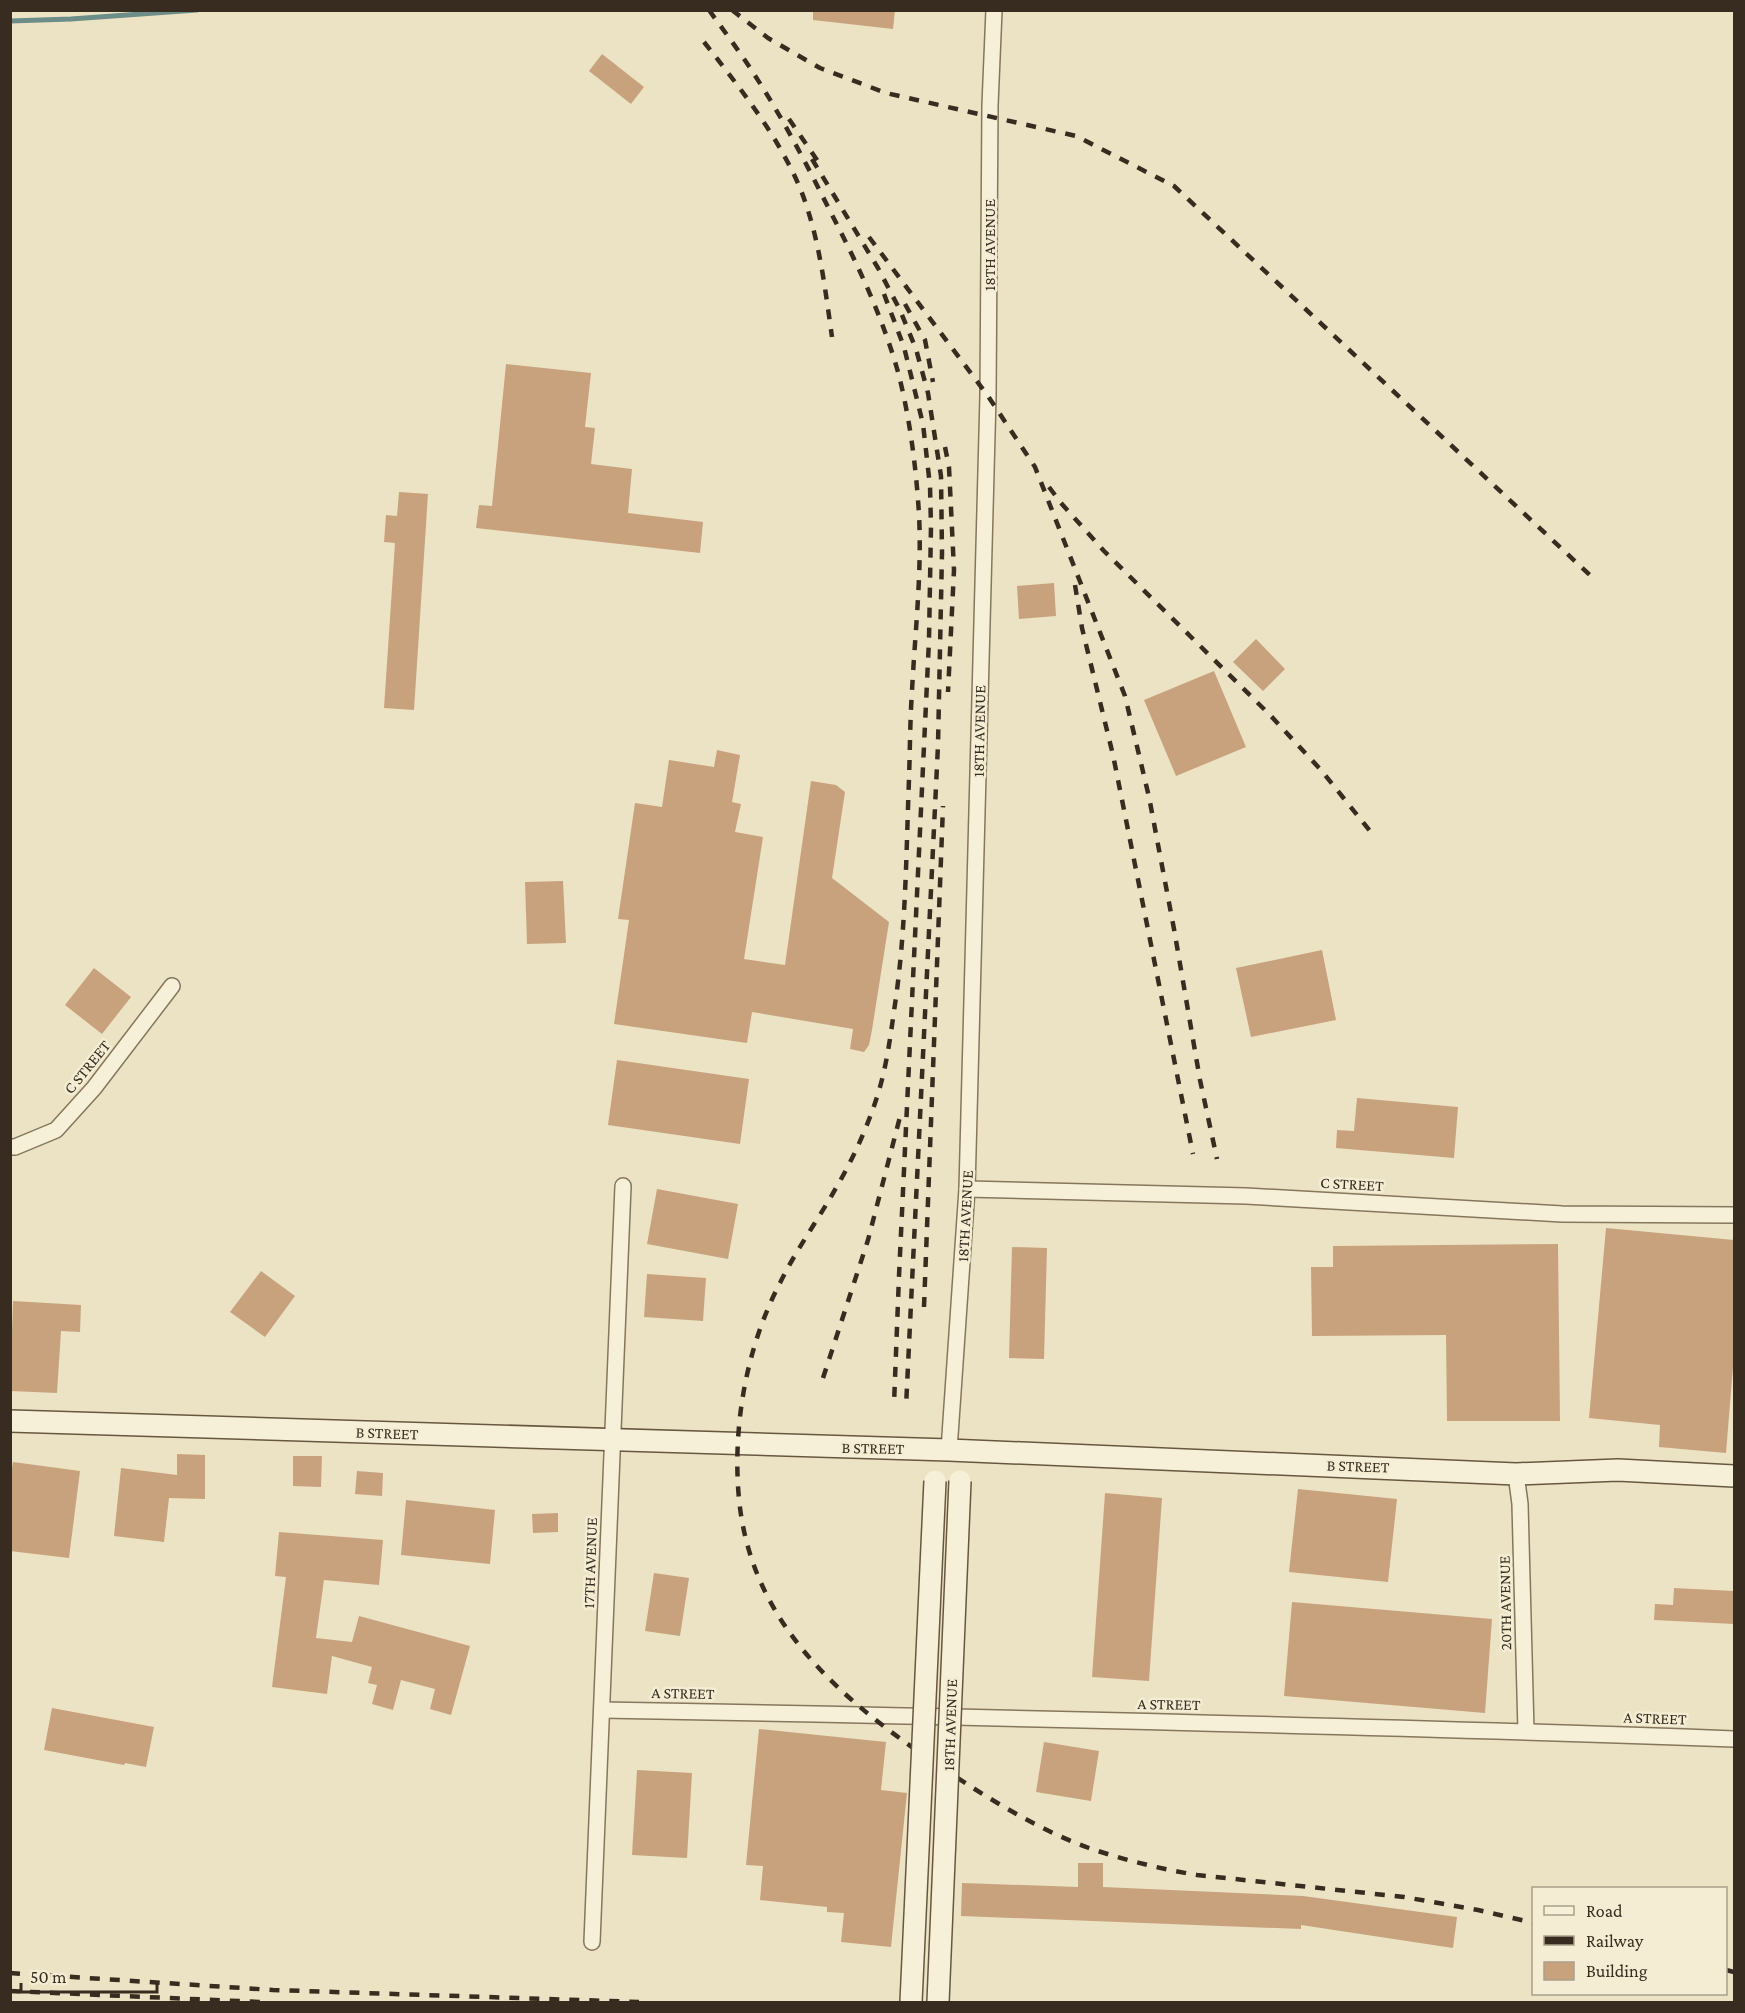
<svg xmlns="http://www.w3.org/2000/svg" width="1745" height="2013" font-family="'Crimson Pro',serif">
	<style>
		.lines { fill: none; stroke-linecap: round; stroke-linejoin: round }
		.stream { stroke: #6d8d88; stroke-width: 5 }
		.building { fill: #c8a27d }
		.street-casing { stroke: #86765c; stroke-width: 18 }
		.secondary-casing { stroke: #68573f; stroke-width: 24 }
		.street { stroke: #f7f0d8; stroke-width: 15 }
		.secondary { stroke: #f7f0d8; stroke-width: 21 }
		.rail { stroke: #372c1f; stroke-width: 4.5; stroke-dasharray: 10 10; stroke-linecap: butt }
		.secondary-bridge-casing { stroke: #68573f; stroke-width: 24; stroke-linecap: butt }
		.secondary-bridge { stroke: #f7f0d8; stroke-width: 21 }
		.labels { text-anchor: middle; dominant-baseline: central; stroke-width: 5; stroke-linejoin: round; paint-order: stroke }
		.street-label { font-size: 16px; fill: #372c1f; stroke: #f4edd4 }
	</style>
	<rect width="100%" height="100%" fill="#ece3c5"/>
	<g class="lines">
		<polyline class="stream" points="10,21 71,19 197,10"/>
	</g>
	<g class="building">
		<polygon points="813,10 895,10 893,29 813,20"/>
		<polygon points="602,54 644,87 631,104 589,71"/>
		<polygon points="506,364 591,373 585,427 595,428 591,464 632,469 628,513 703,522 700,553 476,528 479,505 492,506"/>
		<polygon points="399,492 428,494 414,710 384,708 395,543 384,542 386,515 397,516"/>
		<polygon points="1054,583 1056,616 1019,619 1017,586"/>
		<polygon points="1256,639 1285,669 1263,691 1233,662"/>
		<polygon points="1214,671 1246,747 1176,776 1144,700"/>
		<polygon points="717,750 740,755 732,802 741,804 735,832 763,837 744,959 785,965 811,781 836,785 845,792 832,878 889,922 872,1030 869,1045 864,1052 850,1049 853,1029 752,1012 747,1043 614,1024 629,920 618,919 635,803 662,807 669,760 714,767"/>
		<polygon points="563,881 566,943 527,944 525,882"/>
		<polygon points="1322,950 1336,1020 1251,1037 1236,968"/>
		<polygon points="94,968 131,997 102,1034 65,1005"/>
		<polygon points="617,1060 749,1079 740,1144 608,1125"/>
		<polygon points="1357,1098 1458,1107 1454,1158 1336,1148 1337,1130 1354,1131"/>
		<polygon points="657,1189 738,1204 728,1259 647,1244"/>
		<polygon points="1606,1228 1734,1240 1734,1355 1726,1453 1659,1447 1660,1425 1589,1418"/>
		<polygon points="1558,1244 1560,1421 1447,1421 1446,1335 1312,1336 1311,1267 1333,1267 1333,1246"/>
		<polygon points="1012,1247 1047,1248 1044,1359 1009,1358"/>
		<polygon points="261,1271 295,1296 265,1337 230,1312"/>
		<polygon points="647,1274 706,1278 703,1321 644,1317"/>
		<polygon points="13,1301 81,1305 80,1332 61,1331 57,1393 10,1391"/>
		<polygon points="177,1454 205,1455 205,1499 169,1498 164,1542 114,1536 121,1468 177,1475"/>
		<polygon points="293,1456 322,1456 321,1487 293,1486"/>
		<polygon points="13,1462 80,1471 69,1558 10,1551 10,1478"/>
		<polygon points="357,1471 383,1473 382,1496 355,1494"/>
		<polygon points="1298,1489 1397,1499 1388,1582 1289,1572"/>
		<polygon points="1105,1493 1162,1498 1149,1681 1092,1677"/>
		<polygon points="406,1500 495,1510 490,1564 401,1555"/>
		<polygon points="558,1513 558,1532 533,1533 532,1514"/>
		<polygon points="279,1532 383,1540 379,1585 324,1580 316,1638 352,1642 359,1616 470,1646 451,1715 430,1709 435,1689 401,1680 393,1710 372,1704 377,1685 368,1683 372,1667 332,1656 327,1694 272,1687 286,1577 275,1576"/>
		<polygon points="654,1573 689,1578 680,1636 645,1631"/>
		<polygon points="1674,1588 1734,1591 1734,1624 1654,1620 1655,1604 1673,1605"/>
		<polygon points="1292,1602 1492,1619 1485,1713 1284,1696"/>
		<polygon points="52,1708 154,1727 146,1767 125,1763 124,1765 44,1750"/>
		<polygon points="759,1729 886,1742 881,1790 907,1793 891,1947 841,1942 844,1913 827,1912 827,1907 760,1900 763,1866 746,1865"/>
		<polygon points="1044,1742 1099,1751 1091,1801 1036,1792"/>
		<polygon points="637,1770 692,1773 687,1858 632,1855"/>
		<polygon points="1078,1863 1103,1863 1103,1887 1303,1896 1457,1917 1453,1948 1301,1925 1301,1929 961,1916 962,1883 1078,1887"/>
	</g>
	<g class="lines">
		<defs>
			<g id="street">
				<polyline points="10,1147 15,1147 56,1130 94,1088 172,986"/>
				<polyline points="967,1189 1246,1196 1562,1214 1734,1215"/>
				<polyline points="949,1450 967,1189 988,396 990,105 994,10"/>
				<polyline points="1516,1474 1520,1504 1526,1731"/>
				<path d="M602,1710C980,1717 1357,1725 1734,1739"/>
				<polyline points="592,1942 623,1186"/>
			</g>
			<polyline id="secondary" points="10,1421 949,1450 1516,1474 1618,1470 1734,1476"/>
		</defs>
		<use href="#street" class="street-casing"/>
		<use href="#secondary" class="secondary-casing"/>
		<use href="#street" class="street"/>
		<use href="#secondary" class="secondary"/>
		<g class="rail">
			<path d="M709,10C724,31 740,52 754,74C782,117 806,163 829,209C856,261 882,315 898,372C910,418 916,467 919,514C922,573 915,632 912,691C910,720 910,750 909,779C906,857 906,934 894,1011C890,1040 886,1069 877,1097C867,1128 853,1159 836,1188C818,1220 796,1250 780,1283C748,1344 734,1418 738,1486C745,1613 828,1689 926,1757C975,1790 1033,1828 1089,1848C1124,1860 1161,1869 1197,1875L1404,1897L1478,1910L1534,1923"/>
			<polyline points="732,10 768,38 820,68 886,93 1076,136 1174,186 1593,578"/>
			<path d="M704,42C740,88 777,134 800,188C819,235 825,288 832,337"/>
			<polyline points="789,119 819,163"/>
			<polyline points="812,159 878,268 900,310 916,349 928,393 941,476 942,553 938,745 906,1407"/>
			<polyline points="869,237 988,396 1035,467 1125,696 1149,797 1174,929 1200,1080 1217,1159"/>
			<polyline points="884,294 904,347 923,424 930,486 931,526 929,640 899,1276 894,1404"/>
			<polyline points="905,304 925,340 933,382"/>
			<polyline points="945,447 949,467 954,570 948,692"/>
			<polyline points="1049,487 1061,503 1104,551 1270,715 1321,770 1370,831"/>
			<polyline points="1075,585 1082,628 1113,755 1193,1154"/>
			<polyline points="924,1307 943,806"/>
			<polyline points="823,1378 868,1240 901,1113"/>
			<polyline points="1726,1970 1734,1972"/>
			<polyline points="10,1973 273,1990 639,2002"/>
			<polyline points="10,1991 261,2002"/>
		</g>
		<defs>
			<g id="secondary-bridge">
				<polyline points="911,2002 935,1481"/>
				<polyline points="938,2002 960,1481"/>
			</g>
		</defs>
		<use href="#secondary-bridge" class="secondary-bridge-casing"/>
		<use href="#secondary-bridge" class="secondary-bridge"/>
	</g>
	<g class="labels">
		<g class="street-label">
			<text transform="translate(989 245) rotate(-90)">18TH AVENUE</text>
			<text transform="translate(979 731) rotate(-89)">18TH AVENUE</text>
			<text transform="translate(87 1067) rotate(-51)">C STREET</text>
			<text transform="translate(1352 1184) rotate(3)">C STREET</text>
			<text transform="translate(965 1216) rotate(-87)">18TH AVENUE</text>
			<text transform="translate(387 1433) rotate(2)">B STREET</text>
			<text transform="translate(873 1448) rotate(1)">B STREET</text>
			<text transform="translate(1358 1466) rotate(2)">B STREET</text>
			<text transform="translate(590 1563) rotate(-88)">17TH AVENUE</text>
			<text transform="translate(1505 1603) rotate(-91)">20TH AVENUE</text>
			<text transform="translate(683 1693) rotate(1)">A STREET</text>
			<text transform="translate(1169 1704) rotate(1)">A STREET</text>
			<text transform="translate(1655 1718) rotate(2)">A STREET</text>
			<text transform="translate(950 1725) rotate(-88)">18TH AVENUE</text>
		</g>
	</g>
	<rect width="1745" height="2013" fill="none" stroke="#372c1f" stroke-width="24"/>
	<rect x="1532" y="1887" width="195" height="108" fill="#f4edd4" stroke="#a8a08c" stroke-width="1.5"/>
	<rect x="1544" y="1906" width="30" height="9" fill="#f7f0d8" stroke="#a8a08c" stroke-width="1.5"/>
	<text x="1586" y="1917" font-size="18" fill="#372c1f">Road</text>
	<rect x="1544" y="1936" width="30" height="9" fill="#372c1f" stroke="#a8a08c" stroke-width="1.5"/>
	<text x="1586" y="1947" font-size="18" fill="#372c1f">Railway</text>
	<rect x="1544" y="1962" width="30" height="18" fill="#c8a27d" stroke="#a8a08c" stroke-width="1.5"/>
	<text x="1586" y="1977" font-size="18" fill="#372c1f">Building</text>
	<path d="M21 1983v9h136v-9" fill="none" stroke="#372c1f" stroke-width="3"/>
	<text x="30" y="1983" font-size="18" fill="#372c1f" stroke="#f4edd4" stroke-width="4.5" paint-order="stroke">50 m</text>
</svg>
